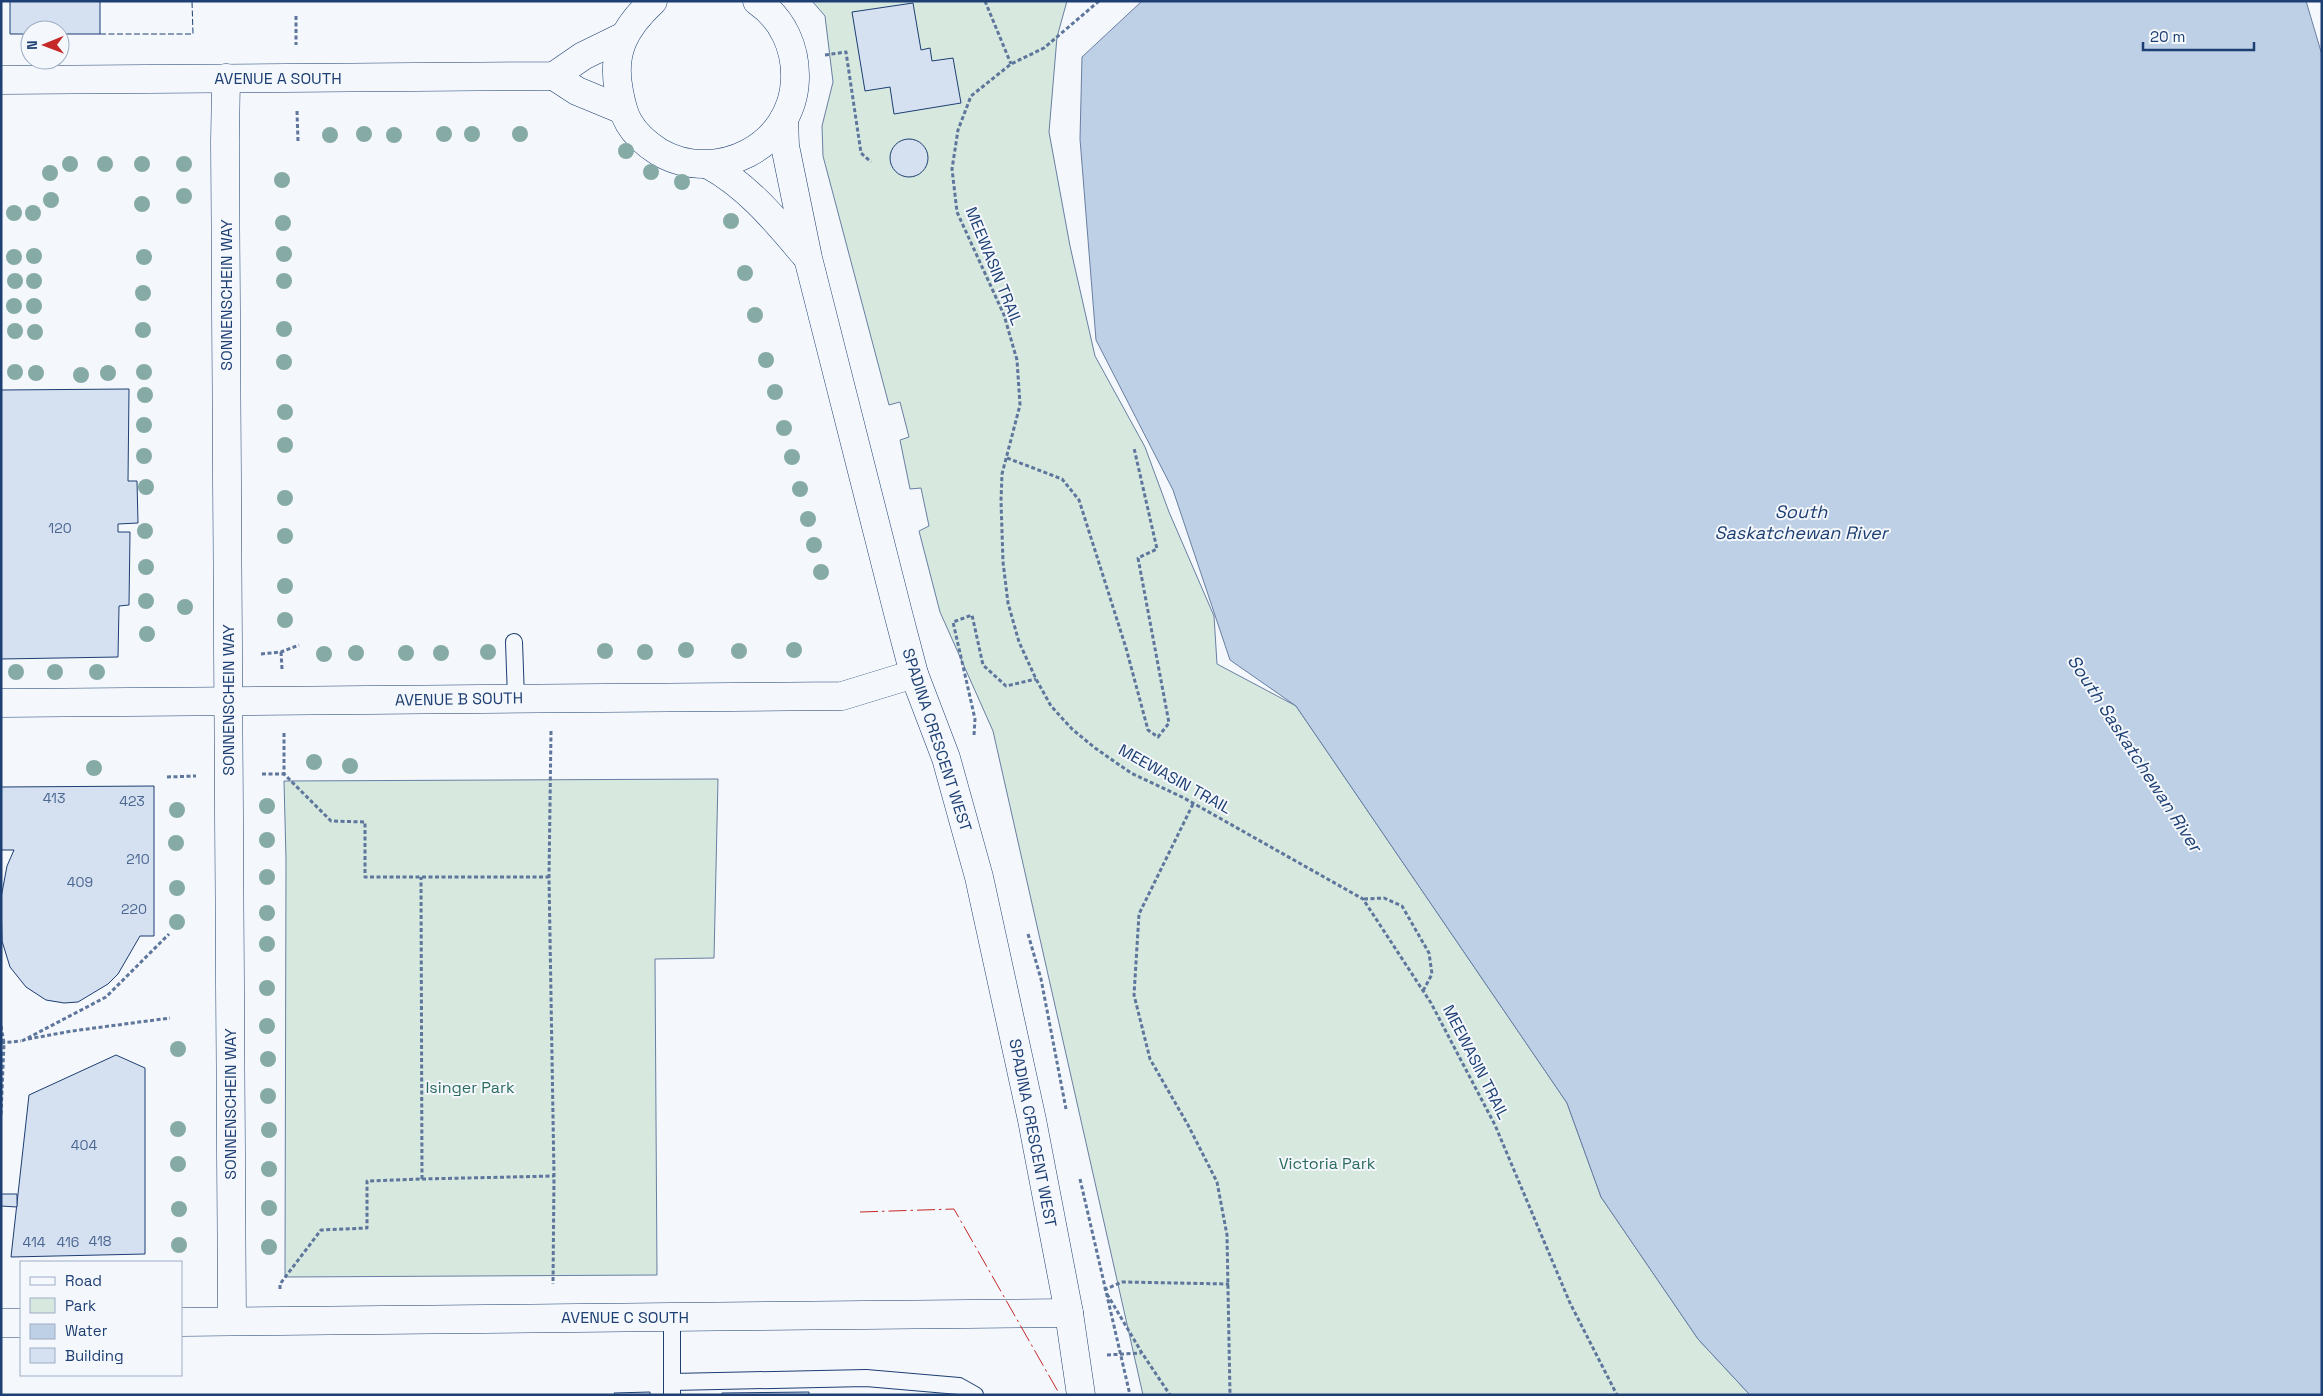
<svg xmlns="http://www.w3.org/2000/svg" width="2323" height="1396" font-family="'Space Grotesk',sans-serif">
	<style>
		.green { fill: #d7e8df; stroke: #687fa3 }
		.water { fill: #bed0e5; stroke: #687fa3 }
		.building { fill: #d5e0f0; stroke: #1d3f73 }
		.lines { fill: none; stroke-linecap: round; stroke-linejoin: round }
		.lane-casing { stroke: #1d3f73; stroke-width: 18 }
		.street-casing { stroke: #1d3f73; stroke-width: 29 }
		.path { stroke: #5e769c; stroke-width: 3; stroke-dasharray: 4 2.5; stroke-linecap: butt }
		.lane { stroke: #f4f7fb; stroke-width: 16 }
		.street { stroke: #f4f7fb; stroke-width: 28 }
		.fence { stroke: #1d3f73; stroke-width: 1; stroke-dasharray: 6 2.5; stroke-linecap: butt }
		.power { stroke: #c62828; stroke-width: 1; stroke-dasharray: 18 4 2.5 4; stroke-linecap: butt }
		.tree { fill: #86aba6 }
		.labels { text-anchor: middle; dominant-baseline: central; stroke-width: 4; stroke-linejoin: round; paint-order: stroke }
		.number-label { font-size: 14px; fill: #4b6792 }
		.street-label { font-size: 16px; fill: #1d3f73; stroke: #f4f7fb }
		.park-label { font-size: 16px; fill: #2c6c60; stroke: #f4f7fb }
		.water-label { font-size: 18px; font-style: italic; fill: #1d3f73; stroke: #f4f7fb }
	</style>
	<rect width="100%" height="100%" fill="#f4f7fb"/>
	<g class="green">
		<polygon points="812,1 1067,1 1057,37 1049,132 1070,246 1095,356 1145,447 1169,512 1214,616 1217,664 1296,706 1567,1103 1601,1197 1698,1339 1750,1395 1143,1395 993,731 940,612 919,531 929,526 921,488 910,489 900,440 909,437 900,402 889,405 823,156 822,126 833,82 825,16"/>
		<polygon points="718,779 714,958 655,959 657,1275 285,1277 286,859 284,781"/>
	</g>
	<polygon class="water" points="1142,1 2306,1 2322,55 2322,1395 1750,1395 1698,1339 1601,1197 1567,1103 1296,706 1230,660 1173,490 1096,340 1080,139 1082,57"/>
	<g class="building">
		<polygon points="10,1 100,1 100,34 60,34 60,30 30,30 30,34 10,34"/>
		<polygon points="913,3 921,50 930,48 932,61 953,58 961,103 894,114 890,87 865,91 852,12"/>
		<circle cx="909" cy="158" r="19"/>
		<polygon points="129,389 128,481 137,481 138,523 118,524 118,532 130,532 129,605 119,606 118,657 1,659 1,390"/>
		<polygon points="154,786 154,936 140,936 118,974 108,984 78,1002 64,1003 46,1000 26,987 10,967 2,941 1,898 7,866 14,850 1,850 1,787"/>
		<polygon points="116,1055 145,1068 145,1254 11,1257 29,1095"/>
		<polygon points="1,1194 17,1194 17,1207 1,1206"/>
		<polygon points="650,1392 650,1395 615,1395 614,1393"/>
		<polygon points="809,1392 809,1395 722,1395 722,1393"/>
	</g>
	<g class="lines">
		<defs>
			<g id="lane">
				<polyline points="514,642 516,698"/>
				<polyline points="672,1317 672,1395"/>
				<polyline points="672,1382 866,1378 959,1386 975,1395"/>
			</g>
			<g id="street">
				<path d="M653,1C625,27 611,52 619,91C621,102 623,113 629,123C636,135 648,145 659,152C716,185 793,147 795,79C796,48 783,19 757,1"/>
				<polyline points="554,76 577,91 623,110"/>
				<polyline points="226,78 225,142 232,1321"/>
				<polyline points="1,80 554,76 583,56 624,36"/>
				<polyline points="784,119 785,146 808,258 898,613 914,674 946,758 979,877 1032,1120 1069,1313 1081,1395"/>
				<path d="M709,165C749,187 776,221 805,255"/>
				<polyline points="1,703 842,696 914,674"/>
				<polyline points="181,1322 1069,1313"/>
				<polyline points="1,1323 21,1323"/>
			</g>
		</defs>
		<use href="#lane" class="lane-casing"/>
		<use href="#street" class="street-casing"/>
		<g class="path">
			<polyline points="985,1 1011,64"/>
			<polyline points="1099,1 1044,48 1011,64 971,96 958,130 952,169 957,212 1004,315 1017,360 1020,405 1002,474 1001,501 1003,562 1008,603 1019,642 1036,679 1051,706 1072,729 1095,748 1131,773 1184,798 1363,899 1431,1003 1495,1125 1570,1303 1617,1395"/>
			<polyline points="296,16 296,45"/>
			<polyline points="825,55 846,52 861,153 871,162"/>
			<polyline points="297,111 298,141"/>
			<polyline points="1007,458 1062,479 1079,500 1126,648 1148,730 1158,737 1169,723 1138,558 1157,549 1134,448"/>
			<polyline points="281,652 282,669"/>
			<polyline points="261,654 281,652 299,645"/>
			<polyline points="551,731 549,877 554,1176 553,1284"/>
			<polyline points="284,733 284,774 331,821 365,822 365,877 549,877"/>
			<polyline points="974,735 975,719 953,622 972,615 983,665 1006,686 1036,679"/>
			<polyline points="262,774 284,774"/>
			<polyline points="167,777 196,776"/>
			<polyline points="1193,804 1139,914 1134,995 1150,1059 1188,1125 1217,1182 1227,1235 1230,1395"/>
			<polyline points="1364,899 1384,898 1402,906 1429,953 1432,974 1423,991"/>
			<polyline points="1028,934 1041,979 1066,1109"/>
			<polyline points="1,1026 4,1043 1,1115"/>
			<polyline points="28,1039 72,1031 170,1018"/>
			<polyline points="22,1041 106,997 169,934"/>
			<polyline points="1,1043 21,1041"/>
			<polyline points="422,1179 554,1176"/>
			<polyline points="1080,1179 1130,1395"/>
			<polyline points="280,1289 280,1284 321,1230 367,1228 367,1181 422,1179 421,877"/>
			<polyline points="1104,1290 1122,1282 1229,1284"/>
			<polyline points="1107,1294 1142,1353 1170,1395"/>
			<polyline points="1107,1355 1141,1353"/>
		</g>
		<use href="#lane" class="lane"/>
		<use href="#street" class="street"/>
		<polyline class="fence" points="100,34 193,34 192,1"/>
		<polyline class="power" points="860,1212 954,1209 1060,1395"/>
	</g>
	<g class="tree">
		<circle cx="364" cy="134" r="8"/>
		<circle cx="444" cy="134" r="8"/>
		<circle cx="472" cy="134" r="8"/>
		<circle cx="520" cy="134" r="8"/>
		<circle cx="330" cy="135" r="8"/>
		<circle cx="394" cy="135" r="8"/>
		<circle cx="626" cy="151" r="8"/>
		<circle cx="70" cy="164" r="8"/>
		<circle cx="105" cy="164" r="8"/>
		<circle cx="142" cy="164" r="8"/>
		<circle cx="184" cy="164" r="8"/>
		<circle cx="651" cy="172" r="8"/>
		<circle cx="50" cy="173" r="8"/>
		<circle cx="282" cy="180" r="8"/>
		<circle cx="682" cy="182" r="8"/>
		<circle cx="184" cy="196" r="8"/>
		<circle cx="51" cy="200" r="8"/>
		<circle cx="142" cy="204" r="8"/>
		<circle cx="14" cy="213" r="8"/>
		<circle cx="33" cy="213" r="8"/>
		<circle cx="731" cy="221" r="8"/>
		<circle cx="283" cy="223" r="8"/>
		<circle cx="284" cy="254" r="8"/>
		<circle cx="34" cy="256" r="8"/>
		<circle cx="14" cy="257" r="8"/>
		<circle cx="144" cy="257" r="8"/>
		<circle cx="745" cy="273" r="8"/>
		<circle cx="15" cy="281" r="8"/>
		<circle cx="34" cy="281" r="8"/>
		<circle cx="284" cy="281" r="8"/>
		<circle cx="143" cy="293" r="8"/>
		<circle cx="14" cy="306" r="8"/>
		<circle cx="34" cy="306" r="8"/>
		<circle cx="755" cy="315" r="8"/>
		<circle cx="284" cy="329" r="8"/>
		<circle cx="143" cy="330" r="8"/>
		<circle cx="15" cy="331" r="8"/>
		<circle cx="35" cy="332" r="8"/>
		<circle cx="766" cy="360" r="8"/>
		<circle cx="284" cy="362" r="8"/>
		<circle cx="15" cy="372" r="8"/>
		<circle cx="144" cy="372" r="8"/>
		<circle cx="36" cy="373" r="8"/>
		<circle cx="108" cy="373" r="8"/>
		<circle cx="81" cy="375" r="8"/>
		<circle cx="775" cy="392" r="8"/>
		<circle cx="145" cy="395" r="8"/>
		<circle cx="285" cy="412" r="8"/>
		<circle cx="144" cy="425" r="8"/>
		<circle cx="784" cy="428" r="8"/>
		<circle cx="285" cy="445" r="8"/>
		<circle cx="144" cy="456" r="8"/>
		<circle cx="792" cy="457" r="8"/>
		<circle cx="146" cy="487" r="8"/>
		<circle cx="800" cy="489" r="8"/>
		<circle cx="285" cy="498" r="8"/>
		<circle cx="808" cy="519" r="8"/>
		<circle cx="145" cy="531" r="8"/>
		<circle cx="285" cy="536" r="8"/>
		<circle cx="814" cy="545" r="8"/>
		<circle cx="146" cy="567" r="8"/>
		<circle cx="821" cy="572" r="8"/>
		<circle cx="285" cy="586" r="8"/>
		<circle cx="146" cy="601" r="8"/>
		<circle cx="185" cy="607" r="8"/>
		<circle cx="285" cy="620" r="8"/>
		<circle cx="147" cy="634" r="8"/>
		<circle cx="686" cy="650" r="8"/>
		<circle cx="794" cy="650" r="8"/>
		<circle cx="605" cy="651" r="8"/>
		<circle cx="739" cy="651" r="8"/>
		<circle cx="488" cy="652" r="8"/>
		<circle cx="645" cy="652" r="8"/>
		<circle cx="356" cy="653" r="8"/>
		<circle cx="406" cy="653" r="8"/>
		<circle cx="441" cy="653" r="8"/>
		<circle cx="324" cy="654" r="8"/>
		<circle cx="16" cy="672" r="8"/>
		<circle cx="55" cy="672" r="8"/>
		<circle cx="97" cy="672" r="8"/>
		<circle cx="314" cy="762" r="8"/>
		<circle cx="350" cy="766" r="8"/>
		<circle cx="94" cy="768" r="8"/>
		<circle cx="267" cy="806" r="8"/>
		<circle cx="177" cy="810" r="8"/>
		<circle cx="267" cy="840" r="8"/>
		<circle cx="176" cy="843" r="8"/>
		<circle cx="267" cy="877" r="8"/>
		<circle cx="177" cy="888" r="8"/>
		<circle cx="267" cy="913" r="8"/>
		<circle cx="177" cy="922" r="8"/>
		<circle cx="267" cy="944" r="8"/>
		<circle cx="267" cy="988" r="8"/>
		<circle cx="267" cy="1026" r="8"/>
		<circle cx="178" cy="1049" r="8"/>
		<circle cx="268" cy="1059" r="8"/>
		<circle cx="268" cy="1096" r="8"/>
		<circle cx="178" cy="1129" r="8"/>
		<circle cx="269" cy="1130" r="8"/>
		<circle cx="178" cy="1164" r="8"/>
		<circle cx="269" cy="1169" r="8"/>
		<circle cx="269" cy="1208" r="8"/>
		<circle cx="179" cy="1209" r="8"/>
		<circle cx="179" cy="1245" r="8"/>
		<circle cx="269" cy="1247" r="8"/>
	</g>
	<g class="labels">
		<g class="number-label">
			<text x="60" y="528">120</text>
			<text x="54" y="798">413</text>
			<text x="132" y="801">423</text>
			<text x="138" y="859">210</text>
			<text x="80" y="882">409</text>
			<text x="134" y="909">220</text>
			<text x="84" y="1145">404</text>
			<text x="100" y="1241">418</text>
			<text x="34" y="1242">414</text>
			<text x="68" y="1242">416</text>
		</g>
		<g class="street-label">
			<text x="278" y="78">AVENUE A SOUTH</text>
			<text transform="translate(994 266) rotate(68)">MEEWASIN TRAIL</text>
			<text transform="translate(226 295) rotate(-90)">SONNENSCHEIN WAY</text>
			<text transform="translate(459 699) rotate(-1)">AVENUE B SOUTH</text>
			<text transform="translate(228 700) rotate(-90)">SONNENSCHEIN WAY</text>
			<text transform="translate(937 740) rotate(72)">SPADINA CRESCENT WEST</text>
			<text transform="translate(1175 779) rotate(29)">MEEWASIN TRAIL</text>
			<text transform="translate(1476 1062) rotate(63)">MEEWASIN TRAIL</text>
			<text transform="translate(230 1104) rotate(-90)">SONNENSCHEIN WAY</text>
			<text transform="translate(1033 1133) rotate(79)">SPADINA CRESCENT WEST</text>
			<text x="625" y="1317">AVENUE C SOUTH</text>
		</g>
		<g class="park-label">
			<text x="470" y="1087">Isinger Park</text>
			<text x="1327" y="1163">Victoria Park</text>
		</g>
		<g class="water-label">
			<text x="1801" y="511">South<tspan x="1801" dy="21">Saskatchewan River</tspan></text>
			<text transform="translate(2135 753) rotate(57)">South Saskatchewan River</text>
		</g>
	</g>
	<rect width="2323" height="1396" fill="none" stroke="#1d3f73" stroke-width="5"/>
	<rect x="20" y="1261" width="162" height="115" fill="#f4f7fb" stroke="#9eadc5"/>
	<rect x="30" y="1277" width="25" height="8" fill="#f4f7fb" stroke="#9eadc5"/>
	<text x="65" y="1286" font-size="15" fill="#1d3f73">Road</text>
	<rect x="30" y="1298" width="25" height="15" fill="#d7e8df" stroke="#9eadc5"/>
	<text x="65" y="1311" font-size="15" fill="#1d3f73">Park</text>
	<rect x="30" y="1324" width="25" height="15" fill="#bed0e5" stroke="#9eadc5"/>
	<text x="65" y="1336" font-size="15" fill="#1d3f73">Water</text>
	<rect x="30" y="1348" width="25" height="15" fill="#d5e0f0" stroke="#9eadc5"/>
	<text x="65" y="1361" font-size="15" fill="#1d3f73">Building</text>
	<g transform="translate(45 45) rotate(269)"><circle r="24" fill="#f4f7fb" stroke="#9eadc5"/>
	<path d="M0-4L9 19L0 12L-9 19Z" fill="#c62828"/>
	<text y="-8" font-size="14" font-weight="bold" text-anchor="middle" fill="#1d3f73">N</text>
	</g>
	<path d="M2143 42v8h111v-8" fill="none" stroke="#1d3f73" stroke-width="2.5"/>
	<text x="2150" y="42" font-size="15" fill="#1d3f73" stroke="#f4f7fb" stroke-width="4" paint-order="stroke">20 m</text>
</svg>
